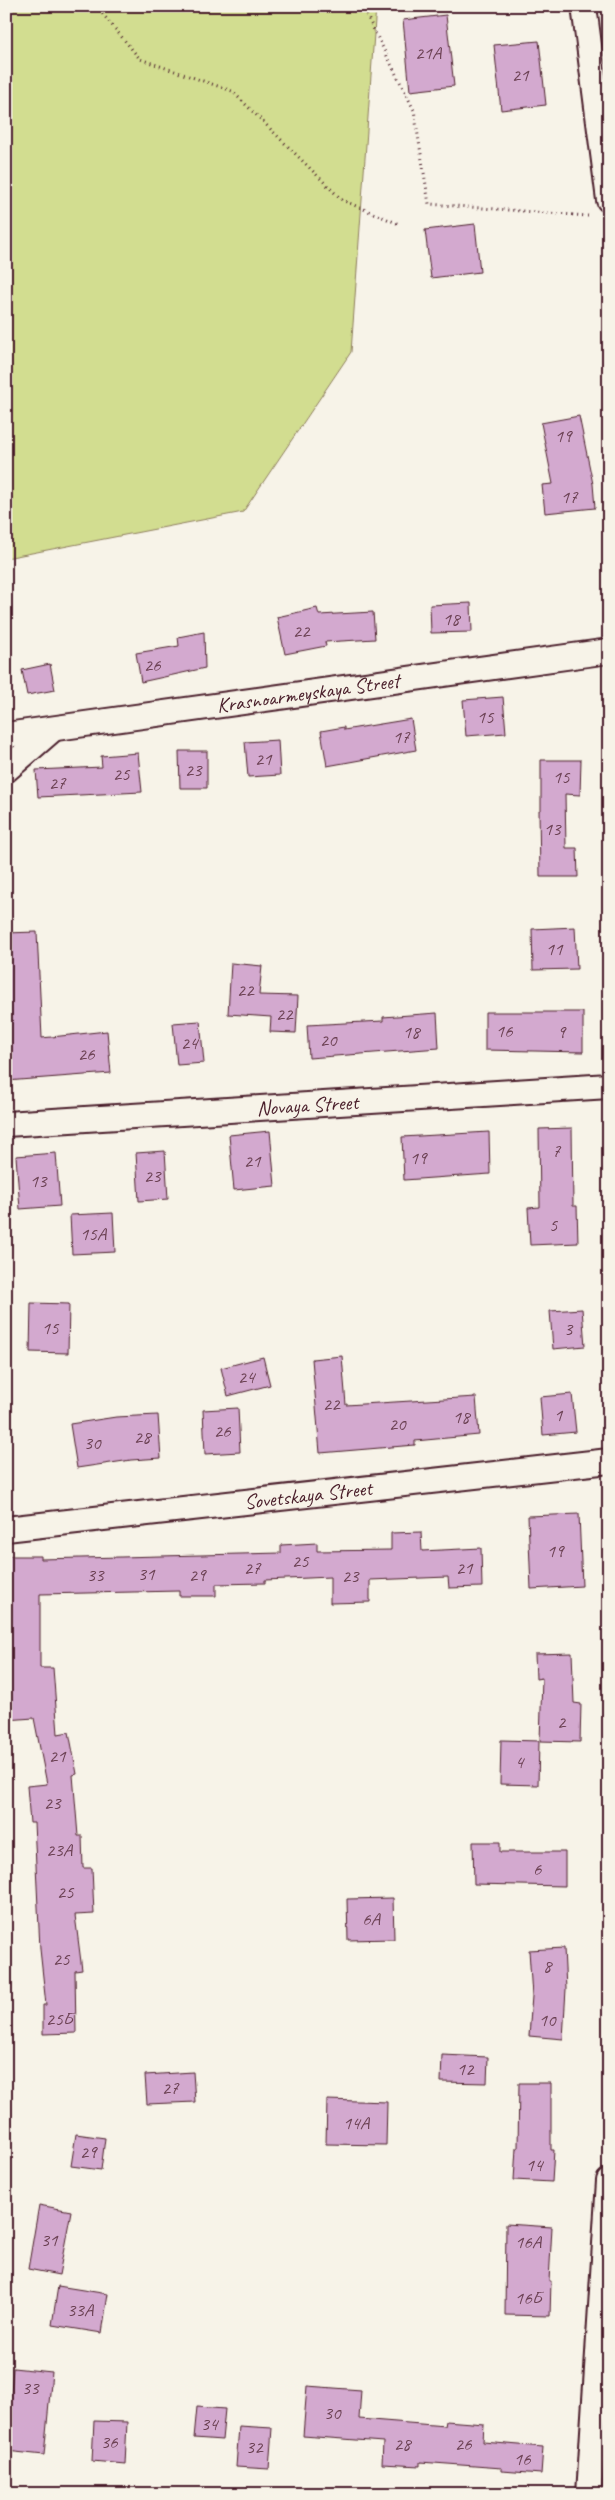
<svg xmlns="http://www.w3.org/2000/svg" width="615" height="2500" font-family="Caveat,sans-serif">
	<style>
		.green { fill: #d2dd90; stroke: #8e7e5e }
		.building { fill: #d3a9cf; stroke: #4a1f2b }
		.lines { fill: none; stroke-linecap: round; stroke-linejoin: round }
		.street-casing { stroke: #4a1f2b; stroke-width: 28 }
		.path { stroke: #4a1f2b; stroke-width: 3; stroke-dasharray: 1 4; stroke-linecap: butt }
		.street { stroke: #f7f3e8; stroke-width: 24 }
		.labels { text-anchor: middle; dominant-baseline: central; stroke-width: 4; stroke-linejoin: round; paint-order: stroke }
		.number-label { font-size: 19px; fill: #6c4254 }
		.street-label { font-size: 21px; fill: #4a1f2b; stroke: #f7f3e8 }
	</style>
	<rect width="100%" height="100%" fill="#f7f3e8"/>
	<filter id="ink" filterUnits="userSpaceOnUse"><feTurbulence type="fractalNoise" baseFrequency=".02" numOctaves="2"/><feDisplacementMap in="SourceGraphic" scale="10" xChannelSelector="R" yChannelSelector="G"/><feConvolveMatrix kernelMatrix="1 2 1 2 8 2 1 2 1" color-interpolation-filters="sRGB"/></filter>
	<g filter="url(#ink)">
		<polygon class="green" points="6,6 376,6 351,352 243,512 6,558"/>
		<g class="building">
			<polygon points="446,15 454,86 410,91 403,20"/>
			<polygon points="539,41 546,105 501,110 494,45"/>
			<polygon points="475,224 480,272 431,278 425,230"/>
			<polygon points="579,416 593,484 595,508 545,513 542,485 553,484 541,423"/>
			<polygon points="471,603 472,632 431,633 430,605"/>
			<polygon points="317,608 319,615 373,612 375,639 325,642 326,646 285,654 277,617"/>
			<polygon points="204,632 205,668 141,682 136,653 179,646 178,637"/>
			<polygon points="50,664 55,690 27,695 22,670"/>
			<polygon points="503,697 506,733 466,736 463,700"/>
			<polygon points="411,719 416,750 327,766 321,731 344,727 344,730"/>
			<polygon points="278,740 280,775 248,777 245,742"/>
			<polygon points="179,751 207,751 207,788 180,788"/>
			<polygon points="138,753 142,792 38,797 36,770 102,767 101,756"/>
			<polygon points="541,760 581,760 580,795 565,794 566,848 577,848 578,877 540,877 539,810 541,810"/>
			<polygon points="575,927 577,969 533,970 532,929"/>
			<polygon points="37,932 42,1038 107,1031 111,1073 6,1081 6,933"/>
			<polygon points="231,963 262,966 259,995 298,996 296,1033 270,1032 271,1017 228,1014"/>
			<polygon points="485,1012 583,1012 583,1052 485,1050"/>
			<polygon points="437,1013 439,1048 309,1058 307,1025 383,1021 383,1017"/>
			<polygon points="200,1021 204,1063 177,1065 173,1023"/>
			<polygon points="572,1128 573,1206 577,1206 578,1243 530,1245 528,1208 540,1207 539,1129"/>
			<polygon points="270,1131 275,1186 234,1190 229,1135"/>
			<polygon points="489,1132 490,1174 404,1180 402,1137"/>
			<polygon points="165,1151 168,1199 139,1201 136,1153"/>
			<polygon points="56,1153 60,1206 20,1209 16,1156"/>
			<polygon points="113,1213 115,1252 72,1254 70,1215"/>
			<polygon points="31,1303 69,1304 68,1353 30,1352"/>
			<polygon points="582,1309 585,1346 553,1349 550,1311"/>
			<polygon points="342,1356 346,1405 476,1397 479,1435 415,1441 415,1445 320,1453 312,1359"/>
			<polygon points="263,1357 270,1385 228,1396 221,1368"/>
			<polygon points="572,1394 576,1432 543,1435 540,1397"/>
			<polygon points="238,1408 240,1452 205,1454 203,1410"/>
			<polygon points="158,1415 161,1458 131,1460 77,1468 70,1424 116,1417"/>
			<polygon points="579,1514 582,1586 531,1589 528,1516"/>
			<polygon points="421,1532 422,1551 481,1548 482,1587 449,1588 448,1577 370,1580 370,1602 330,1603 330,1577 265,1580 265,1583 216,1584 216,1596 179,1596 179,1591 40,1594 40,1668 53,1668 58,1734 69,1732 77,1774 73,1775 78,1836 82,1836 83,1868 92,1868 94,1914 75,1915 82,1970 75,1971 76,2033 43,2034 43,2005 46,2005 40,1949 34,1823 30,1823 27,1786 47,1784 34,1718 6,1720 6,1556 41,1556 41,1559 281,1553 281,1545 317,1543 317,1551 391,1550 391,1533"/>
			<polygon points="572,1653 574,1703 581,1704 580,1742 540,1741 542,1678 536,1679 535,1654"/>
			<polygon points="501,1740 539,1741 538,1785 500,1784"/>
			<polygon points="473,1842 500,1842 500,1852 565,1852 565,1886 474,1884"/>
			<polygon points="393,1898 394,1939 348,1940 347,1899"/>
			<polygon points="564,1948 566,1989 563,2039 529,2036 532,1996 529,1950"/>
			<polygon points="442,2055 488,2057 487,2083 441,2082"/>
			<polygon points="193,2072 195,2102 147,2104 145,2075"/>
			<polygon points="519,2083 551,2083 551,2150 554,2150 552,2182 514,2180 516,2148 518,2148"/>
			<polygon points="327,2100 387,2102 386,2145 326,2144"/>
			<polygon points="76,2134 105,2138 101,2170 71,2166"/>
			<polygon points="39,2205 71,2211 59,2275 28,2269"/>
			<polygon points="506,2224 552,2227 549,2281 551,2281 550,2316 505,2315"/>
			<polygon points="58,2286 108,2294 102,2333 52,2325"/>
			<polygon points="13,2368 52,2372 44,2455 6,2451"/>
			<polygon points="307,2386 361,2390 359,2419 445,2426 446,2421 484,2424 483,2442 543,2447 541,2474 502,2471 502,2468 420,2462 420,2466 382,2464 383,2442 303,2436"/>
			<polygon points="197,2407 225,2409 222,2440 194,2438"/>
			<polygon points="94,2421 127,2422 125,2464 92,2461"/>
			<polygon points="239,2426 272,2428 269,2469 236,2467"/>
		</g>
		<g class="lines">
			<defs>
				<g id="street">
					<polyline points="584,6 609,200"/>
					<path id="s1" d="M6,735L609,651"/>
					<polyline points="6,770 52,730"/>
					<path id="s2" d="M6,1124L609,1086"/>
					<path id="s3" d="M6,1529L609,1461"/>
					<polyline points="589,2494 609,2181"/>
				</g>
			</defs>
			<use href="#street" class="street-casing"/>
			<g class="path">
				<polyline points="96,6 140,59 232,91 342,200 399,224"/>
				<polyline points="362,6 414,110 429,204 588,216"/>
			</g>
			<use href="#street" class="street"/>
		</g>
	</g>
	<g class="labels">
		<g class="number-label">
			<text x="428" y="53">21А</text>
			<text x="520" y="75">21</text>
			<text x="563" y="436">19</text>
			<text x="569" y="497">17</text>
			<text x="451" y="619">18</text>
			<text x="301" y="631">22</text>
			<text x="152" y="665">26</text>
			<text x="485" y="717">15</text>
			<text x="401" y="737">17</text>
			<text x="263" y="759">21</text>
			<text x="193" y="770">23</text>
			<text x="121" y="774">25</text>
			<text x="561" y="777">15</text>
			<text x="57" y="783">27</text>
			<text x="552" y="829">13</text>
			<text x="554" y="949">11</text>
			<text x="245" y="990">22</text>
			<text x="284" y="1014">22</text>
			<text x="504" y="1031">16</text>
			<text x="411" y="1032">18</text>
			<text x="561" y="1032">9</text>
			<text x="328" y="1040">20</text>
			<text x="189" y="1043">24</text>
			<text x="86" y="1054">26</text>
			<text x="556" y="1151">7</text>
			<text x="418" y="1158">19</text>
			<text x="252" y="1161">21</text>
			<text x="152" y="1176">23</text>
			<text x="38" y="1181">13</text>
			<text x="553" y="1225">5</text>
			<text x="93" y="1234">15А</text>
			<text x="50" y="1328">15</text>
			<text x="568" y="1329">3</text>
			<text x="246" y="1377">24</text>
			<text x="331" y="1404">22</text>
			<text x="558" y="1415">1</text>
			<text x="461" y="1417">18</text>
			<text x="397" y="1424">20</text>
			<text x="222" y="1431">26</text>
			<text x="142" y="1437">28</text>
			<text x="92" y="1443">30</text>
			<text x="555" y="1551">19</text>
			<text x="300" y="1561">25</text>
			<text x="252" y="1568">27</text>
			<text x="464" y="1568">21</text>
			<text x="146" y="1574">31</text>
			<text x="95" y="1575">33</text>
			<text x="197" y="1575">29</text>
			<text x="350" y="1576">23</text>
			<text x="561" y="1722">2</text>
			<text x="57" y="1756">21</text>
			<text x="519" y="1762">4</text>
			<text x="52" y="1803">23</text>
			<text x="59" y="1850">23А</text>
			<text x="537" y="1869">6</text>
			<text x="65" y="1892">25</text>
			<text x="371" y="1919">6А</text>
			<text x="61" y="1959">25</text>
			<text x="547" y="1966">8</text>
			<text x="59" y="2019">25Б</text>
			<text x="547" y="2020">10</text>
			<text x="465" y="2069">12</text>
			<text x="170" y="2088">27</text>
			<text x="356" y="2123">14А</text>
			<text x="88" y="2152">29</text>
			<text x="534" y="2165">14</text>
			<text x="49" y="2240">31</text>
			<text x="528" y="2242">16А</text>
			<text x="528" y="2298">16Б</text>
			<text x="80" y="2310">33А</text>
			<text x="30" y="2388">33</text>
			<text x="332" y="2413">30</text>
			<text x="209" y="2424">34</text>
			<text x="109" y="2442">36</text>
			<text x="402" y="2444">28</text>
			<text x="463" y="2444">26</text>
			<text x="254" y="2447">32</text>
			<text x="522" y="2459">16</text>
		</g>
		<g class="street-label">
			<text stroke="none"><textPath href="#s1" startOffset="305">Krasnoarmeyskaya Street</textPath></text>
			<text stroke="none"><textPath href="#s2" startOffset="302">Novaya Street</textPath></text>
			<text stroke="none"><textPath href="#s3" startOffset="304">Sovetskaya Street</textPath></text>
		</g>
	</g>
	<rect width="615" height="2500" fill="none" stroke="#f7f3e8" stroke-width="25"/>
	<rect x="12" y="12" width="590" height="2475" fill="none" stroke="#4a1f2b" stroke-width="2" filter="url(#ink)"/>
</svg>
